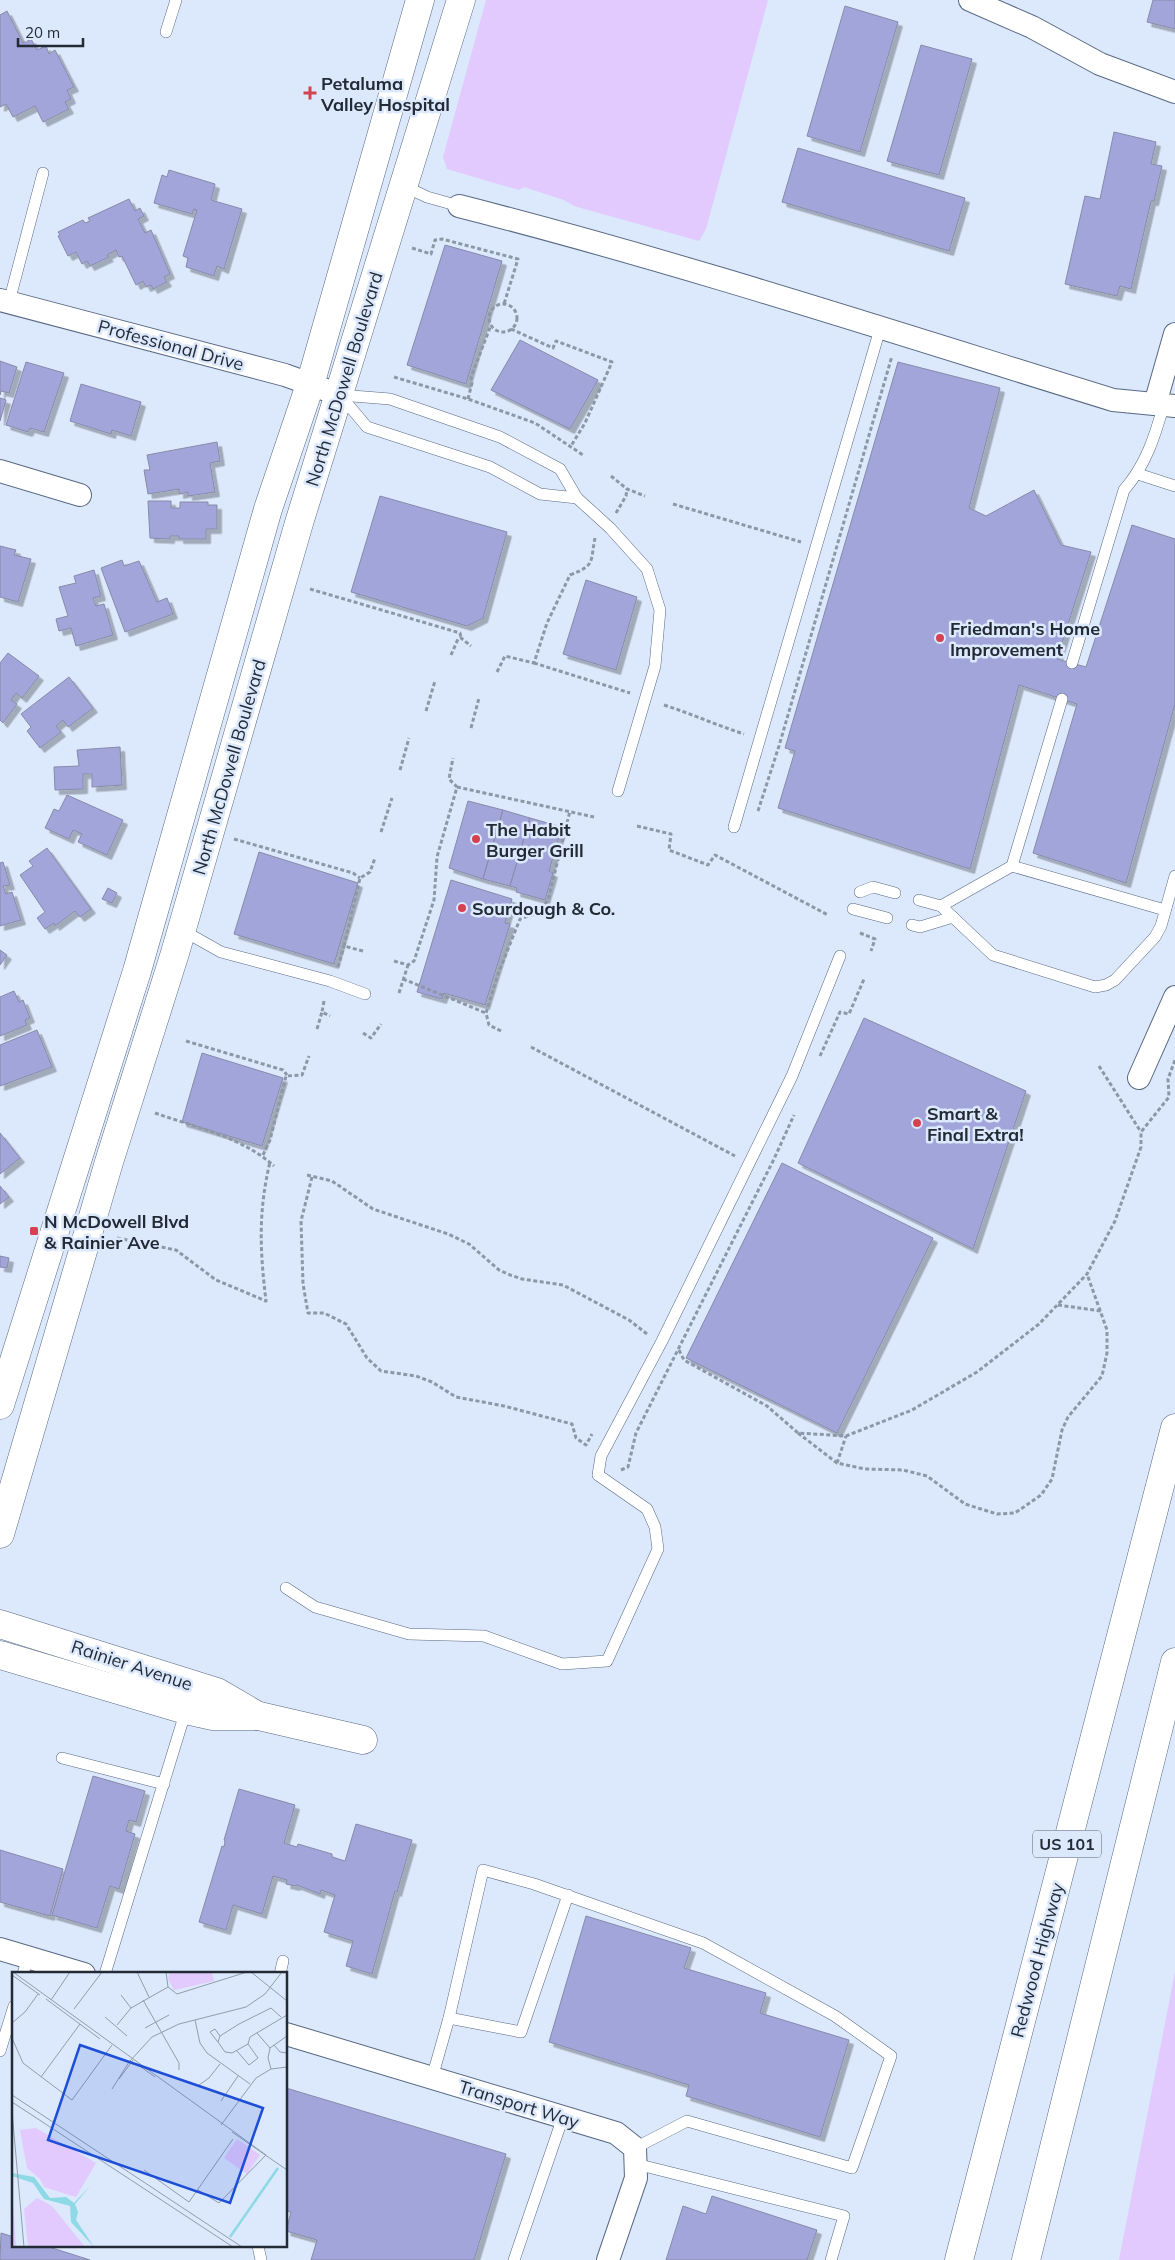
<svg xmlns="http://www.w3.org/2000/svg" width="1175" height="2260" font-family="Mulish,sans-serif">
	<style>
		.green { fill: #e2c9fe }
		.building { fill: #a2a5da; stroke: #878aa9; filter: url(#shadow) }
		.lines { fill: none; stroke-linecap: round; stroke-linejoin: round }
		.service-casing { stroke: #576983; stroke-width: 12 }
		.minor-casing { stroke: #576983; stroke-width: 24 }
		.tertiary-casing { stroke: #576983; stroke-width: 29 }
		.secondary-casing { stroke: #576983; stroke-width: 29 }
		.motorway-casing { stroke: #576983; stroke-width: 29 }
		.path { stroke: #8d98a7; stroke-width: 3; stroke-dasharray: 4 2.5; stroke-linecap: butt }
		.service { stroke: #fff; stroke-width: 11 }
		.minor { stroke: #fff; stroke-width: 22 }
		.tertiary { stroke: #fff; stroke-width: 28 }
		.secondary { stroke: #fff; stroke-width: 28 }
		.motorway { stroke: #fff; stroke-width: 28 }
		.poi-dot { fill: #d24250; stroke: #dce8fb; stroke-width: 2 }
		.labels { text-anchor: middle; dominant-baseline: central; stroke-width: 5; stroke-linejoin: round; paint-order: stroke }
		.shield { fill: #dce8fb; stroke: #5a6370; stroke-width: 1 }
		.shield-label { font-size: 16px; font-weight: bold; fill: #222a35 }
		.poi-label { font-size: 18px; font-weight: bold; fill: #222a35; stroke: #dce8fb; text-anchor: start }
		.street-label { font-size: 18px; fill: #222a35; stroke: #dce8fb }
		.inset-river { fill: none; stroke: #8dd9e5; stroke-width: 2.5 }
		.inset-road { fill: none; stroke: #929cac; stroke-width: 1 }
		.view { fill: #1d4ed8; fill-opacity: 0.15; stroke: #1d4ed8; stroke-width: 2.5 }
		.inset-edge { fill: none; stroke: #222a35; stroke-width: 2.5 }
	</style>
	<defs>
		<filter id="shadow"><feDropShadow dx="4.5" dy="4.5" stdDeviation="0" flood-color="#0004"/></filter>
	</defs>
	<rect width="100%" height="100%" fill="#dce8fb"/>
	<g class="green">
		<polygon points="486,0 768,0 706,229 699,241 574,206 564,200 524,187 519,190 447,169 443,157"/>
		<polygon points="1175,1972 1175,2260 1119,2260"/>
	</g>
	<g class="building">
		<polygon points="1153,0 1175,0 1175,29 1147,22"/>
		<polygon points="845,6 898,22 860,152 807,136"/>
		<polygon points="7,11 23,43 31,39 37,50 46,46 49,54 55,50 74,87 67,90 71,99 65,102 69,109 43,122 35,106 13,117 6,104 0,107 0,15"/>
		<polygon points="921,45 972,59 939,175 887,161"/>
		<polygon points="1114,132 1156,142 1151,164 1162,166 1154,201 1151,201 1131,289 1120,286 1117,296 1065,284 1085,196 1100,199"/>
		<polygon points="798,148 965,198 949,251 782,202"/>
		<polygon points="169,170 215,184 211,200 242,209 224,269 217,266 214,276 186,267 188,258 183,256 197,210 194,209 192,214 154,203 162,175 167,177"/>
		<polygon points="129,199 135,211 140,208 144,216 138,219 145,233 151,230 170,274 164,277 167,282 153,289 151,285 146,287 143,281 136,285 122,256 119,257 116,250 107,255 109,257 90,266 87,261 82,264 76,252 68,256 58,236 60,235 58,232 83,220 85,223 90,221 88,218"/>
		<polygon points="445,245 502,261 466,384 407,365"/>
		<polygon points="520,340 598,380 570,429 491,390"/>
		<polygon points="0,361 17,367 9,393 1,391 0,395"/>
		<polygon points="26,362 64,373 44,432 30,428 28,432 6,425"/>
		<polygon points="898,362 1000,388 969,508 986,516 1034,490 1061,545 1091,552 1057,659 1086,667 1132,525 1175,539 1175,704 1126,883 1033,853 1077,704 1019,685 970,869 778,808 795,751 785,748"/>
		<polygon points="81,384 141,402 131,436 112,430 111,434 70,421"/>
		<polygon points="0,398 6,400 0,421"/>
		<polygon points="217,442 220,461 210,463 215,492 188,496 188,492 179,494 179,489 148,494 144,470 150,470 147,455"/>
		<polygon points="380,496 507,532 483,618 467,626 351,592"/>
		<polygon points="148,501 171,501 171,508 180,508 180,502 208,502 208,505 217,505 217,529 206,529 206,539 179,539 179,536 170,536 170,539 150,538"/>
		<polygon points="0,546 16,550 14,555 31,559 18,602 0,597"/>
		<polygon points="122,560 124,566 139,561 157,602 167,598 173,614 125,632 101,568"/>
		<polygon points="94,570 101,596 93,598 96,606 104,604 113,635 76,646 71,628 59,631 56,619 68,616 59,587 76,583 74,576"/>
		<polygon points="586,580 637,597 616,670 563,654"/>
		<polygon points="8,653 39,676 22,698 16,693 11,700 17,704 3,723 0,720 0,663"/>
		<polygon points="69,677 93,708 68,727 63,720 56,726 61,732 40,748 27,731 31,727 21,714"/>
		<polygon points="120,747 122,785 92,787 92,774 83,774 83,789 55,790 54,767 79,766 77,750"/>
		<polygon points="67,795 123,820 107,855 78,842 82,834 73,830 69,839 45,828 54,809 59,811"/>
		<polygon points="468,801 503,810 483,879 449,868"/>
		<polygon points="503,810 530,818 510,886 483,879"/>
		<polygon points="530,818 562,827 549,871 553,873 545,900 516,892 517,888 510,886"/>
		<polygon points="47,848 91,909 80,917 75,911 55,926 54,923 45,929 37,918 45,912 20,875 33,866 29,861"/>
		<polygon points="259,852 358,883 334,964 234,934"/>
		<polygon points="3,862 10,885 3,886 6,894 12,892 21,920 0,926 0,863"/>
		<polygon points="451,880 512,899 505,923 510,924 485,1005 444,993 442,999 417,992"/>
		<polygon points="108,888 117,893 112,903 102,899"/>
		<polygon points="0,950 7,955 0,965"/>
		<polygon points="14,991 19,1002 23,1000 30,1018 25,1020 27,1025 0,1036 0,997"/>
		<polygon points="864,1018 1026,1091 973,1249 798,1163"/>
		<polygon points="37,1030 52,1067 0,1086 0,1045"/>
		<polygon points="202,1053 283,1078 262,1146 182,1122"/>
		<polygon points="0,1133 20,1158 0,1174"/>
		<polygon points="782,1163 933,1238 837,1433 686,1358"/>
		<polygon points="0,1186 9,1197 0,1204"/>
		<polygon points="0,1256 9,1258 7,1268 0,1267"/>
		<polygon points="93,1776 145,1791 136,1822 129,1820 126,1831 135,1834 119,1889 110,1886 97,1928 52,1915"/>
		<polygon points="239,1789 295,1805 284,1843 297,1847 298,1844 332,1854 332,1857 345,1861 356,1824 412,1840 397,1892 395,1891 372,1974 346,1966 353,1941 324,1932 335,1895 321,1890 320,1894 297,1885 295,1886 286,1884 287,1880 273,1876 262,1914 233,1905 226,1930 199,1922 222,1846 224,1847 225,1841 224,1840"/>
		<polygon points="0,1850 63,1869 50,1916 0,1902"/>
		<polygon points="586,1916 691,1948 684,1968 766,1993 760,2013 849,2040 820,2137 686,2096 689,2085 549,2042"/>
		<polygon points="286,2088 506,2154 474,2260 311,2260 317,2240 286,2231 291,2212 286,2211"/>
		<polygon points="712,2196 817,2230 807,2260 666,2260 683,2206 706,2214"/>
		<polygon points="1,2233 14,2237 14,2246 46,2246 90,2260 0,2260"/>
	</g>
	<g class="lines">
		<defs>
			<g id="service">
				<polyline points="166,32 176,0"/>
				<polyline points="404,186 427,197 459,206"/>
				<polyline points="9,302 43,173"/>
				<polyline points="340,395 390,399 500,437 560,469 577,498 610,528 647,569 660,610 655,666 618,791"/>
				<polyline points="340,395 367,427 490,467 540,494 577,498"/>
				<polyline points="1138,474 1175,486"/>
				<path d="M1072,663L1124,490C1146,465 1155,436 1164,404"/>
				<polyline points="734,827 880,329"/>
				<polyline points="1012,866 1165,910"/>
				<polyline points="860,892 873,887 895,893"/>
				<polyline points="919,900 941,906 993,955 1095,987 1106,985 1115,980 1155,937 1161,926 1175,876"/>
				<polyline points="941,906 1012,866 1062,699"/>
				<polyline points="853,909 887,918"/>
				<polyline points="912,925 920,927 953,917"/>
				<polyline points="182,930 221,952 330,981 365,994"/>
				<polyline points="286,1588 315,1607 409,1634 484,1636 562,1664 607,1661 658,1549 655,1527 647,1509 598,1475 601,1456 662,1341 792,1076 840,956"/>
				<polyline points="62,1758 164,1784"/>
				<polyline points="23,1974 28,1957"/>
				<polyline points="105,1974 186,1710"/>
				<polyline points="280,1974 283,1961"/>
				<polyline points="449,2018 521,2032 568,1895"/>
				<polyline points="0,2051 14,2006"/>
				<polyline points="432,2078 449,2018 483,1870 534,1884 703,1943 835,2016 891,2056 852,2168 687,2121 635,2148"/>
				<polyline points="636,2164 844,2216 831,2260"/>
				<polyline points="258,2246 261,2260"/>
				<polyline points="514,2260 563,2117"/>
			</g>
			<g id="minor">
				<polyline points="970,0 1032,27 1100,64 1175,92"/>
				<path d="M459,206C679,262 896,333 1113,400L1175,406"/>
				<polyline points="0,300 285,375 340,395"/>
				<polyline points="1155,404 1175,334"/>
				<polyline points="0,471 80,495"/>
				<polyline points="1139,1078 1175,997"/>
				<polyline points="0,1949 84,1974"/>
				<polyline points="286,2034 616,2133 635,2148 636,2178 608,2260"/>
			</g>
			<g id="tertiary">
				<polyline points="0,1624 217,1692 258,1716"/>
				<polyline points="0,1655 186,1710 213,1716 259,1716 363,1740"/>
			</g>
			<g id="secondary">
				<polyline points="0,1405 137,971 268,509 310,385 420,0"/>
				<polyline points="0,1534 109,1162 175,953 299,523 461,0"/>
			</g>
			<g id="motorway">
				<polyline points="959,2260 1175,1428"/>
				<polyline points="1026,2260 1175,1662"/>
			</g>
		</defs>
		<use href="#service" class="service-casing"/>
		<use href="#minor" class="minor-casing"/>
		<use href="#tertiary" class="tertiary-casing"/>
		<use href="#secondary" class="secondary-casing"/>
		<use href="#motorway" class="motorway-casing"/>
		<g class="path">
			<polyline points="412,248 431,254 435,240 442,239 518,259 504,304"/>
			<circle cx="503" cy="318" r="14"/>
			<polyline points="511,329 553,348 556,341 612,362 585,423 571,446"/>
			<polyline points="394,377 468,399 535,423 583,455"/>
			<polyline points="468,399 472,383 471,377 491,325"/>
			<polyline points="611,476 627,489 645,496"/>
			<polyline points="673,504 801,542"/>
			<polyline points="616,513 626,496 627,489"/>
			<polyline points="310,589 460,633 461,638"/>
			<polyline points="451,655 458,639 461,638 471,646"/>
			<polyline points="534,663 630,693"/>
			<path d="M497,672L505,656L534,663L547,623L570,575C596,565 590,562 595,538"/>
			<path d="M664,705C692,714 716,725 744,734"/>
			<polyline points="426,711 435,681"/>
			<polyline points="471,728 479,698"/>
			<polyline points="400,770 409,738"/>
			<polyline points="457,787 594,817"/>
			<polyline points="758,811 779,746 892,356"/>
			<polyline points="637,826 671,834 669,850 708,865 715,855 828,915"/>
			<polyline points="381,832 392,798"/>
			<polyline points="234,839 353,873 360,878"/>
			<polyline points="860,933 875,939 871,951"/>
			<polyline points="363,951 344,946 360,878 370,872 375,858"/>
			<polyline points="394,961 408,965 414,961 434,900 437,857 457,787 449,779 453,758"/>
			<polyline points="338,967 344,946"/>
			<polyline points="403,979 486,1013"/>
			<polyline points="399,993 408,965"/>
			<polyline points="324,1001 322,1012 330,1016"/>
			<polyline points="317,1029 322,1012"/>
			<polyline points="501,1031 489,1025 486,1013 498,974 520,919 538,913 548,900 570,811"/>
			<polyline points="363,1033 371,1038 381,1024"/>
			<polyline points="186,1041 283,1070 287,1075"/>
			<polyline points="531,1047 735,1156"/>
			<polyline points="820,1056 840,1012 849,1014 864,979"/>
			<polyline points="1099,1066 1141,1132"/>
			<path d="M155,1113C195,1127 242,1137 274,1166"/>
			<polyline points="263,1155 270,1140 286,1076 302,1075 309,1056"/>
			<polyline points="307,1175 332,1181 373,1209 448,1234 469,1244 499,1270 510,1275 522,1279 563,1285 629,1320 647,1334"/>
			<polyline points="312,1177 301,1221 303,1284 308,1313 324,1313 346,1324 367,1358 381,1371 416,1376 432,1382 456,1397 504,1406 572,1424 576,1438 586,1445 592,1434"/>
			<path d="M117,1238L176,1250L216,1280L266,1301C260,1251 258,1212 270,1162"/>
			<polyline points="1058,1305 1101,1311"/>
			<polyline points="679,1350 684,1360 767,1406 798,1433 846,1436 912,1410 977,1372 1039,1324 1087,1274 1115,1221 1141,1147 1141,1132 1169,1097 1168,1079 1175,1060"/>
			<polyline points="798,1433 837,1463 865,1469 903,1470 927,1476 965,1504 997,1514 1015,1513 1041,1495 1052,1479 1062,1430 1068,1417 1102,1376 1107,1353 1107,1330 1087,1274"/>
			<polyline points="837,1463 846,1436"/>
			<polyline points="621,1470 628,1467 636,1433 774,1159 794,1115"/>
		</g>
		<use href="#service" class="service"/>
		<use href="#minor" class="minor"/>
		<use href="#tertiary" class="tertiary"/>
		<use href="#secondary" class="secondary"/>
		<use href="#motorway" class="motorway"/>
	</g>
	<g class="poi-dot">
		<path d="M307.5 85.5h5v5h5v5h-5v5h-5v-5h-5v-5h5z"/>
		<circle cx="940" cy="638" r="5"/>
		<circle cx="476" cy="839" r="5"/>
		<circle cx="462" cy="908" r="5"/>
		<circle cx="917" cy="1123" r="5"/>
		<rect x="29" y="1226" width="10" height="10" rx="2.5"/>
	</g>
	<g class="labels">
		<rect class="shield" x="1033" y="1830.5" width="68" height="27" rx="4"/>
		<g class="shield-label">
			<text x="1067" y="1844">US 101</text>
		</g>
		<g class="poi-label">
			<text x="321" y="83">Petaluma<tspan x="321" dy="21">Valley Hospital</tspan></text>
			<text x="950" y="628">Friedman's Home<tspan x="950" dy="21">Improvement</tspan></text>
			<text x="486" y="829">The Habit<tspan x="486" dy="21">Burger Grill</tspan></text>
			<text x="472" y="908">Sourdough &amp; Co.</text>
			<text x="927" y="1113">Smart &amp;<tspan x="927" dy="21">Final Extra!</tspan></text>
			<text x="44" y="1221">N McDowell Blvd<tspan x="44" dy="21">&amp; Rainier Ave</tspan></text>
		</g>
		<g class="street-label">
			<text transform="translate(171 345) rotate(15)">Professional Drive</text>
			<text transform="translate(344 379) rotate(-73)">North McDowell Boulevard</text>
			<text transform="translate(229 767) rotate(-74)">North McDowell Boulevard</text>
			<text transform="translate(132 1665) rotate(18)">Rainier Avenue</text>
			<text transform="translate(1037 1960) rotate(-75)">Redwood Highway</text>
			<text transform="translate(519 2104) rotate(17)">Transport Way</text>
		</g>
	</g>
	<g transform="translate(12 1972)">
		<rect width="275" height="275" fill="#dce8fb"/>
		<path d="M158,0H200L202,9L162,18L156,7ZM24,156L84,191L64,225L32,215L28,207L15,196L8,158ZM225,167L248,183L235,202L212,186ZM0,215L4,275H0ZM25,226L40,234L73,275H16L12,237Z" fill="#e2c9fe"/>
		<path d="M0,201L22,205L38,226L54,225L62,231L78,214L63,232L66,240L64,248L82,275L59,250L58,234L32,227L21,211L0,204Z" fill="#8dd9e5"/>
		<path class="inset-river" d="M218,265L266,196"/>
		<path class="inset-road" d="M1,0L254,183M125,0L137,25M154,0L156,15L165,22L235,0M239,0L275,29M0,3L28,23M109,23L119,36M34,27L88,67M39,28L58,0M131,28L167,91V98M62,37L90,0M93,45L115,64M269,45L259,36L227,52L208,64L206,70L213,80L220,81L236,72L238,65L275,43M183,48L188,71L195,81L238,112M0,51L13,40L26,22M105,53L119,36L156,15M133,56L157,43M245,61L258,76M0,66L11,91L60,128L100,73M206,70L198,60L203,57L208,64M262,73L268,80L275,81M225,79L237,93L246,86L236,72M129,95L143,105M259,97L256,86L258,76L275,64M29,105L68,52M107,107L121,88M187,113L197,106L208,92M100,117L117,90L140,65L167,52L234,35L253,22L270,0M0,123L230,275M209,129L226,104M0,130L221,275M0,139L12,275M209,153L244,106L259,97L275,95M220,160L275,198M132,198L177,230L221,167M186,218L207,231L254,183"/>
		<path class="view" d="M68,73L251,136L218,231L36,168Z"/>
		<rect width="275" height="275" class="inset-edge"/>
	</g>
	<path d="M18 38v8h65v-8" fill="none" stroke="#222a35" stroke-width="2.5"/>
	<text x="25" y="38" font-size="15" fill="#222a35" stroke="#dce8fb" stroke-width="4" paint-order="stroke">20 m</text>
</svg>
